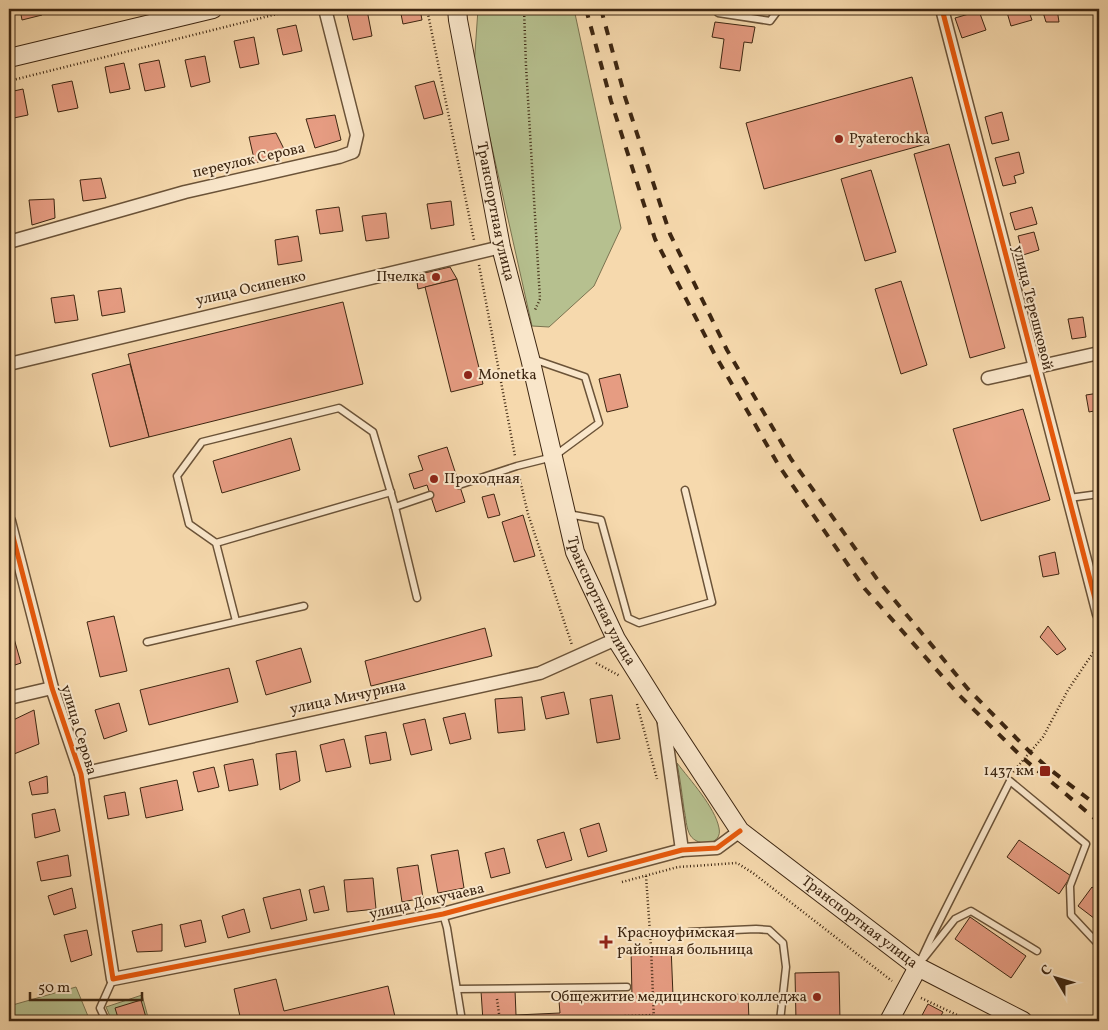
<svg xmlns="http://www.w3.org/2000/svg" width="1108" height="1030" font-family="Vollkorn,serif">
	<style>
		.green { fill: #b6c08f; stroke: #7a7350 }
		.building { fill: #e69c82; stroke: #3d2611 }
		.lines { fill: none; stroke-linecap: round; stroke-linejoin: round }
		.lane-casing { stroke: #6b5338; stroke-width: 9 }
		.street-casing { stroke: #6b5338; stroke-width: 15 }
		.secondary-casing { stroke: #3d2611; stroke-width: 20 }
		.path { stroke: #3d2611; stroke-width: 2.5; stroke-dasharray: 1 2.5; stroke-linecap: butt }
		.lane { stroke: #f9e6ca; stroke-width: 6 }
		.street { stroke: #f9e6ca; stroke-width: 12 }
		.secondary { stroke: #f9e6ca; stroke-width: 18 }
		.rail { stroke: #3d2611; stroke-width: 4; stroke-dasharray: 9 9; stroke-linecap: butt }
		.cycleway-casing { stroke: #f9e6ca; stroke-width: 8 }
		.cycleway { stroke: #e8590c; stroke-width: 5 }
		.poi-dot { fill: #8f2418; stroke: #f9e6ca; stroke-width: 2 }
		.labels { text-anchor: middle; dominant-baseline: central; stroke-width: 4; stroke-linejoin: round; paint-order: stroke }
		.poi-label { font-size: 15px; fill: #3d2611; stroke: #f9e6ca; text-anchor: start }
		.street-label { font-size: 15px; fill: #3d2611; stroke: #f9e6ca }
	</style>
	<rect width="100%" height="100%" fill="#f6d9ad"/>
	<filter id="stains"><feTurbulence type="fractalNoise" baseFrequency=".004" numOctaves="4"/><feColorMatrix values="0 0 0 0 .2 0 0 0 0 .09 0 0 0 0 .02 0 0 0 .5 -.17"/></filter>
	<radialGradient id="worn" r=".72"><stop offset=".6" stop-color="#630" stop-opacity="0"/><stop offset="1" stop-color="#630" stop-opacity=".3"/></radialGradient>
	<g class="green">
		<polygon points="478,9 574,9 621,228 594,286 549,327 532,326 474,67"/>
		<path d="M677,763C690,780 715,807 719,828C723,845 698,848 690,835C686,828 686,817 684,809C682,794 680,778 677,763Z"/>
		<polygon points="76,987 90,1021 9,1021 9,1006"/>
		<polygon points="142,995 149,1021 112,1021 106,1007"/>
	</g>
	<g class="building">
		<polygon points="20,9 40,9 42,15 22,20"/>
		<polygon points="400,9 420,9 422,20 403,24"/>
		<polygon points="1006,9 1028,9 1032,20 1011,26"/>
		<polygon points="1042,9 1057,9 1059,22 1046,22"/>
		<polygon points="367,10 372,36 353,40 347,14"/>
		<polygon points="979,11 986,30 962,38 955,18"/>
		<polygon points="715,22 755,27 752,43 744,42 740,71 720,68 724,39 712,37"/>
		<polygon points="296,25 302,51 283,55 277,29"/>
		<polygon points="254,37 259,64 240,68 234,41"/>
		<polygon points="205,56 210,82 191,87 185,60"/>
		<polygon points="159,60 165,87 145,91 139,64"/>
		<polygon points="124,63 130,89 110,93 105,67"/>
		<polygon points="912,77 930,143 764,189 746,123"/>
		<polygon points="72,81 78,108 58,112 52,85"/>
		<polygon points="434,81 443,114 424,119 415,86"/>
		<polygon points="23,89 28,115 9,119 9,92"/>
		<polygon points="1002,112 1009,140 992,144 985,117"/>
		<polygon points="335,115 341,140 315,148 306,119"/>
		<polygon points="276,133 286,153 255,163 249,137"/>
		<polygon points="949,144 1005,348 970,358 914,154"/>
		<polygon points="1019,152 1024,173 1014,176 1016,183 1003,186 995,158"/>
		<polygon points="871,170 896,252 865,261 841,179"/>
		<polygon points="101,178 106,198 83,201 80,180"/>
		<polygon points="54,199 55,218 32,225 29,200"/>
		<polygon points="451,201 454,225 431,229 427,204"/>
		<polygon points="339,207 343,231 320,234 316,210"/>
		<polygon points="1032,207 1037,224 1015,230 1010,213"/>
		<polygon points="386,213 389,238 366,241 362,216"/>
		<polygon points="1034,232 1039,250 1023,255 1018,236"/>
		<polygon points="298,236 302,261 278,265 275,240"/>
		<polygon points="450,267 457,279 418,289 416,275"/>
		<polygon points="457,279 483,384 451,392 425,287"/>
		<polygon points="901,281 927,365 901,374 875,289"/>
		<polygon points="121,288 125,312 102,316 98,291"/>
		<polygon points="74,295 78,320 55,323 51,298"/>
		<polygon points="343,302 363,384 149,437 128,354"/>
		<polygon points="1083,317 1086,337 1072,339 1068,319"/>
		<polygon points="130,364 149,437 110,447 92,374"/>
		<polygon points="620,374 628,407 607,412 599,379"/>
		<polygon points="1099,393 1099,410 1089,412 1086,395"/>
		<polygon points="1023,409 1050,500 981,521 953,429"/>
		<polygon points="291,438 300,470 222,493 213,461"/>
		<polygon points="447,447 465,502 436,512 427,485 414,489 409,474 423,470 418,456"/>
		<polygon points="494,494 500,515 488,518 482,497"/>
		<polygon points="523,515 535,556 514,562 502,522"/>
		<polygon points="1055,552 1059,574 1043,577 1039,556"/>
		<polygon points="114,616 127,671 100,677 87,622"/>
		<polygon points="9,621 21,663 9,667"/>
		<polygon points="1048,626 1066,649 1057,655 1040,637"/>
		<polygon points="485,628 492,656 371,686 365,661"/>
		<polygon points="301,648 311,682 266,695 256,661"/>
		<polygon points="229,668 238,702 149,725 140,690"/>
		<polygon points="564,692 569,714 546,719 541,697"/>
		<polygon points="612,695 620,739 597,743 590,699"/>
		<polygon points="522,697 525,730 498,733 495,699"/>
		<polygon points="119,703 127,731 104,739 95,710"/>
		<polygon points="34,710 39,744 9,756 9,722"/>
		<polygon points="465,713 471,739 450,744 443,718"/>
		<polygon points="425,719 432,750 411,755 403,724"/>
		<polygon points="386,732 391,760 370,764 365,736"/>
		<polygon points="344,739 351,767 326,772 320,745"/>
		<polygon points="296,751 300,781 280,790 276,754"/>
		<polygon points="253,759 258,785 229,791 224,765"/>
		<polygon points="214,767 219,787 198,792 193,772"/>
		<polygon points="47,776 48,793 32,795 29,782"/>
		<polygon points="177,780 183,810 146,818 140,788"/>
		<polygon points="125,792 129,815 108,819 104,796"/>
		<polygon points="55,809 60,831 35,838 32,814"/>
		<polygon points="599,823 607,851 588,857 580,829"/>
		<polygon points="564,832 572,860 546,868 537,840"/>
		<polygon points="1019,840 1071,876 1059,894 1007,857"/>
		<polygon points="504,848 510,873 491,878 485,853"/>
		<polygon points="458,850 464,888 438,893 431,855"/>
		<polygon points="68,855 71,876 41,881 37,862"/>
		<polygon points="418,865 423,898 402,902 397,868"/>
		<polygon points="373,878 376,909 347,912 344,880"/>
		<polygon points="324,886 329,910 314,913 309,890"/>
		<polygon points="1092,887 1099,892 1099,922 1078,906"/>
		<polygon points="72,888 76,908 54,915 48,896"/>
		<polygon points="300,889 307,920 271,929 263,898"/>
		<polygon points="244,909 250,932 228,938 222,916"/>
		<polygon points="970,917 1026,956 1011,978 955,939"/>
		<polygon points="201,920 206,942 185,947 180,925"/>
		<polygon points="162,924 162,951 137,952 132,931"/>
		<polygon points="87,930 92,955 71,962 64,935"/>
		<polygon points="671,946 673,996 748,994 749,1021 483,1021 481,991 515,990 516,1015 560,1013 559,1001 632,998 631,948"/>
		<polygon points="839,972 840,1021 796,1021 795,973"/>
		<polygon points="276,979 284,1011 388,986 396,1021 241,1021 234,989"/>
		<polygon points="141,1000 147,1021 119,1021 115,1008"/>
		<polygon points="928,1004 943,1012 938,1021 919,1021"/>
	</g>
	<g class="lines">
		<defs>
			<g id="lane">
				<polyline points="717,9 718,13 770,21 779,9"/>
				<polyline points="459,485 517,466 553,457 599,423 585,377 533,359"/>
				<polyline points="1069,498 1099,494"/>
				<polyline points="395,507 430,495"/>
				<polyline points="568,514 601,520 628,618 639,623 712,602 685,490"/>
				<polyline points="216,543 391,492"/>
				<polyline points="236,621 216,543 189,524 177,476 202,442 339,408 373,432 395,507 417,598"/>
				<polyline points="147,642 304,606"/>
				<polyline points="443,914 447,928 462,1021"/>
				<polyline points="689,932 756,929 769,930 783,943 786,967 780,1021"/>
				<polyline points="924,958 955,919 971,911 1037,951"/>
				<polyline points="918,966 932,936 1010,781 1086,844 1070,886 1071,915 1099,945"/>
				<polyline points="457,989 627,987"/>
				<polyline points="106,1021 100,1008 113,979"/>
			</g>
			<g id="street">
				<polyline points="942,9 1099,614"/>
				<polyline points="9,242 185,192 339,157 353,152 357,135 325,9"/>
				<polyline points="9,364 501,247"/>
				<polyline points="988,378 1099,353"/>
				<polyline points="9,521 52,688 81,774 113,979 443,914 682,850 717,848 740,831"/>
				<polyline points="9,698 52,688"/>
				<polyline points="663,717 682,850"/>
				<polyline points="81,774 540,673 616,639"/>
			</g>
			<g id="secondary">
				<path id="s1" d="M457,9L458,20L501,247L530,358L575,552L616,639L663,714L740,831L918,967L1023,1021"/>
				<polyline points="9,58 213,9"/>
				<polyline points="889,1021 918,967"/>
			</g>
		</defs>
		<use href="#lane" class="lane-casing"/>
		<use href="#street" class="street-casing"/>
		<use href="#secondary" class="secondary-casing"/>
		<g class="path">
			<polyline points="427,9 474,240"/>
			<polyline points="524,9 526,66 540,299 535,310"/>
			<polyline points="9,81 297,9"/>
			<polyline points="479,265 515,456"/>
			<polyline points="519,476 528,514 572,645"/>
			<polyline points="596,663 620,676"/>
			<polyline points="637,704 657,779"/>
			<polyline points="1013,772 1043,737 1068,690 1099,644"/>
			<polyline points="646,876 651,947 654,1021"/>
			<polyline points="622,882 678,867 737,863 753,873 892,981"/>
			<polyline points="921,998 970,1021"/>
			<polyline points="497,999 500,1021 653,1015"/>
		</g>
		<use href="#lane" class="lane"/>
		<use href="#street" class="street"/>
		<use href="#secondary" class="secondary"/>
		<g class="rail">
			<polyline points="586,9 611,101 655,239 714,353 779,466 865,589 959,695 1024,759 1099,822"/>
			<polyline points="601,9 625,97 670,234 727,350 791,459 877,579 968,689 1030,752 1048,768 1099,807"/>
		</g>
		<defs>
			<g id="cycleway">
				<polyline points="942,9 1099,614"/>
				<polyline points="9,521 52,688 81,774 113,979 443,914 682,850 717,848 740,831"/>
			</g>
		</defs>
		<use href="#cycleway" class="cycleway-casing"/>
		<use href="#cycleway" class="cycleway"/>
	</g>
	<g class="poi-dot">
		<circle cx="839" cy="139" r="5"/>
		<circle cx="436" cy="277" r="5"/>
		<circle cx="468" cy="375" r="5"/>
		<circle cx="434" cy="479" r="5"/>
		<rect x="1039" y="765" width="12" height="12" rx="2.5"/>
		<path d="M603.5 934.5h5v5h5v5h-5v5h-5v-5h-5v-5h5z"/>
		<circle cx="817" cy="997" r="5"/>
	</g>
	<g class="labels">
		<g class="poi-label">
			<text x="849" y="139">Pyaterochka</text>
			<text x="426" y="277" text-anchor="end">Пчелка</text>
			<text x="478" y="375">Monetka</text>
			<text x="444" y="479">Проходная</text>
			<text x="1034" y="771" text-anchor="end">1437 км</text>
			<text x="617" y="933">Красноуфимская<tspan x="617" dy="17">районная больница</tspan></text>
			<text x="807" y="997" text-anchor="end">Общежитие медицинского колледжа</text>
		</g>
		<g class="street-label">
			<text transform="translate(249 161) rotate(-13)">переулок Серова</text>
			<text stroke="none"><textPath href="#s1" startOffset="206">Транспортная улица</textPath></text>
			<text transform="translate(251 289) rotate(-13)">улица Осипенко</text>
			<text transform="translate(1032 308) rotate(76)">улица Терешковой</text>
			<text stroke="none"><textPath href="#s1" startOffset="611">Транспортная улица</textPath></text>
			<text transform="translate(348 698) rotate(-12)">улица Мичурина</text>
			<text transform="translate(78 730) rotate(73)">улица Серова</text>
			<text transform="translate(427 902) rotate(-13)">улица Докучаева</text>
			<text stroke="none"><textPath href="#s1" startOffset="1031">Транспортная улица</textPath></text>
		</g>
	</g>
	<rect width="1108" height="1030" fill="none" stroke="#f6d9ad" stroke-width="30"/>
	<rect x="10" y="10" width="1088" height="1010" fill="none" stroke="#3d2611" stroke-width="2.5"/>
	<rect x="15" y="15" width="1078" height="1000" fill="none" stroke="#3d2611"/>
	<g transform="translate(1056 978) rotate(308)" stroke="#f9e6ca" stroke-width="4" paint-order="stroke">
	<path d="M0-4L9 19L0 12L-9 19Z" fill="#3d2611"/>
	<text y="-8" font-size="14" font-weight="bold" text-anchor="middle" fill="#3d2611">С</text>
	</g>
	<path d="M30 992v8h112v-8" fill="none" stroke="#3d2611" stroke-width="2.5"/>
	<text x="38" y="992" font-size="15" fill="#3d2611" stroke="#f9e6ca" stroke-width="4" paint-order="stroke">50 m</text>
	<rect width="100%" height="100%" filter="url(#stains)"/>
	<rect width="100%" height="100%" fill="url(#worn)"/>
</svg>
